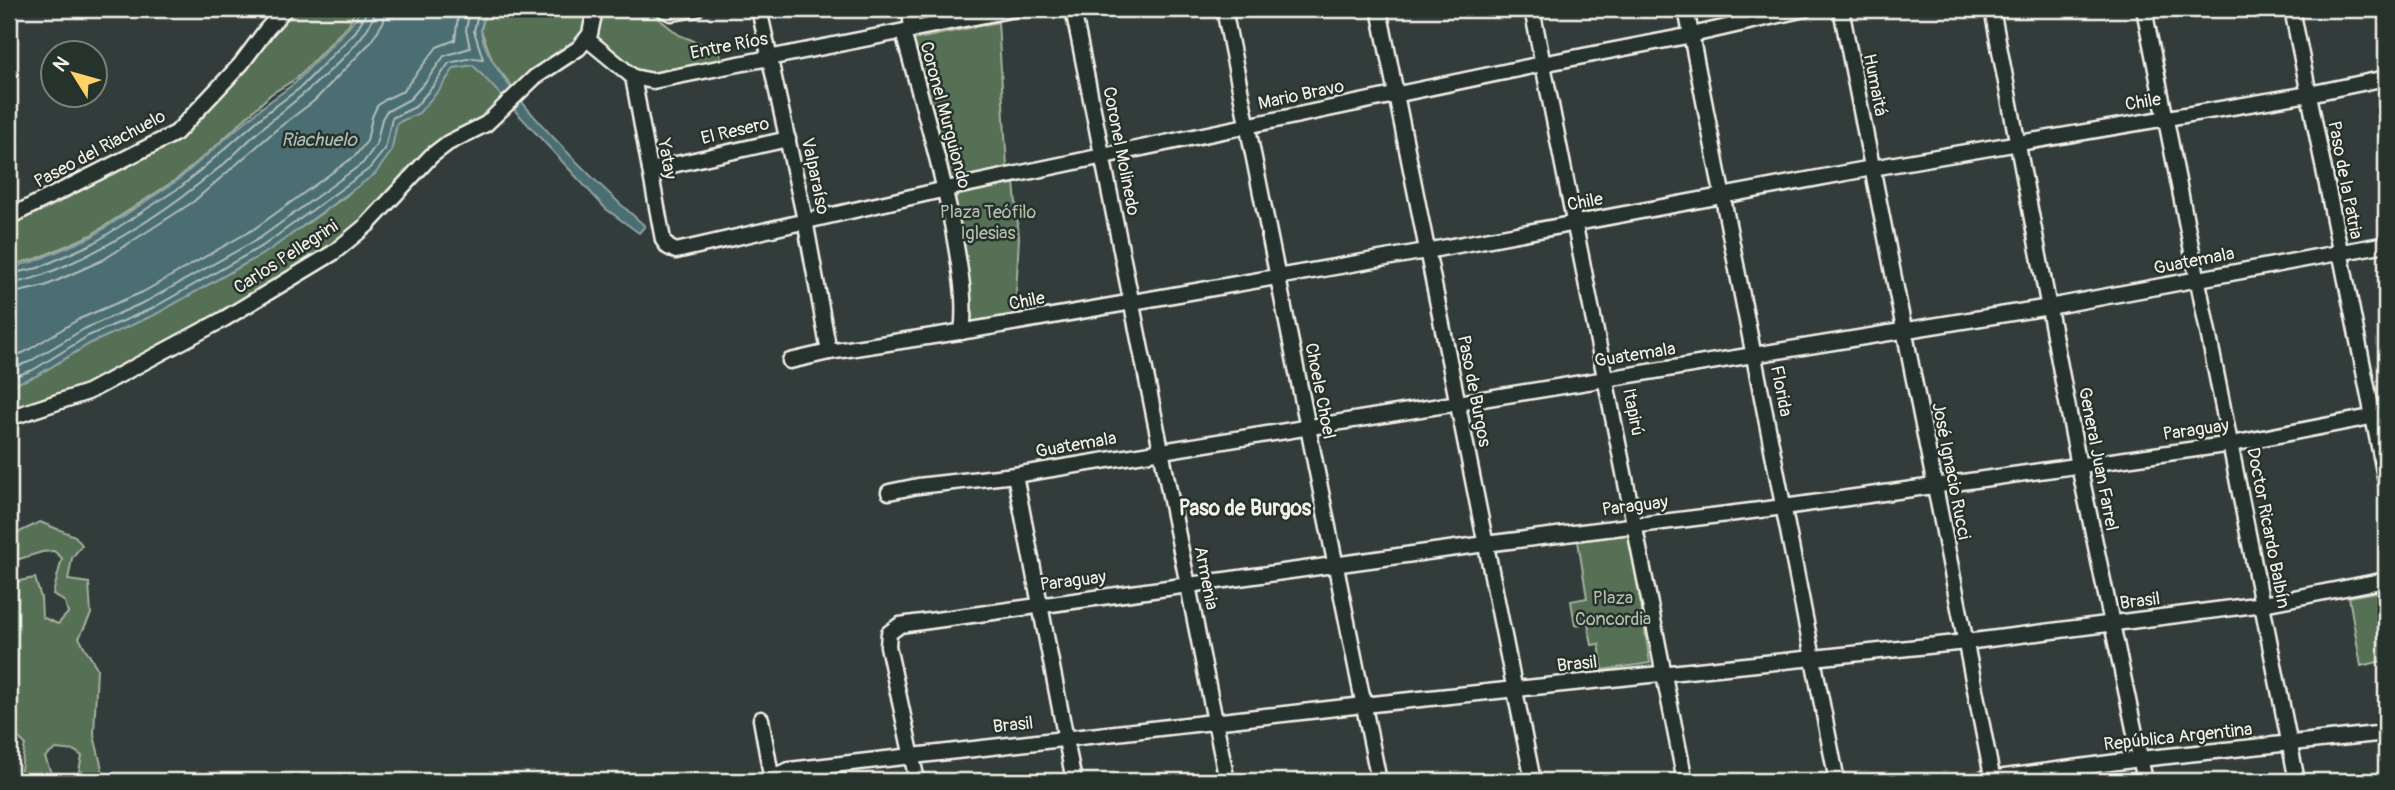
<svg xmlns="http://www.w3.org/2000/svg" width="2395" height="790" font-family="Pangolin,sans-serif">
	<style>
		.green { fill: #566f55; stroke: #a5b09e; stroke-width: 2 }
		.water { fill: #4c6e73; stroke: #8fa2a2; stroke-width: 2 }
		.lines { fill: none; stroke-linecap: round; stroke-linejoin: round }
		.shore { stroke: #b1bdb9; stroke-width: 2 }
		.minor-casing { stroke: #f4f1e8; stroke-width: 19 }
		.minor { stroke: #26332d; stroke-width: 14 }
		.labels { text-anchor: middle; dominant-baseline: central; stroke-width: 5; stroke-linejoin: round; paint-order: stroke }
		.street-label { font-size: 18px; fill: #f4f1e8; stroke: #26332d }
		.park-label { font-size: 18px; fill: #b5bdad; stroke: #26332d }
		.water-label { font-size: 19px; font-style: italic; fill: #b1bdb9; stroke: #26332d }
		.quarter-label { font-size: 21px; font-weight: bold; fill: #f4f1e8; stroke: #26332d }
	</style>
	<rect width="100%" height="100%" fill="#323d3b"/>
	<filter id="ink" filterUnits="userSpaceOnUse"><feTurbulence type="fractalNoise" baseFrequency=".0143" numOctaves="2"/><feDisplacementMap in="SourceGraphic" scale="14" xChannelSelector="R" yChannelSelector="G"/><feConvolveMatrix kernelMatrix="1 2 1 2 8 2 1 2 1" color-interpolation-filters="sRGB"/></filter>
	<g filter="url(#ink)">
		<g class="green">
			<polygon points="293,9 356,9 349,24 297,78 271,94 216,146 177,179 91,235 36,259 9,265 9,225 56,204 175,140"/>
			<path d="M486,9H589C588,19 587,29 581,37C568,57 534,75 515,90L493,62L481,30Z"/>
			<polygon points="599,9 647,9 679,35 720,51 721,61 650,77 639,73 597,38 595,33"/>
			<polygon points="998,22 1007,167 946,183 913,40"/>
			<polygon points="473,65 505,98 491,113 323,255 82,387 9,412 9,386 36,376 91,343 154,315 268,251 346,196 391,152 397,123 419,112 440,89 454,68"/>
			<polygon points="1014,182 1019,237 1015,314 971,322 955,198 958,195"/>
			<polygon points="40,522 75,536 82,545 72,558 68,580 89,583 91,614 79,638 97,668 94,735 102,769 107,781 93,781 89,775 79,771 82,756 75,751 56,749 45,757 54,781 23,781 20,775 25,744 16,735 9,743 9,593 14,582 35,578 41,598 42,617 58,624 68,613 65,602 53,594 62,558 54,551 42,552 16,560 11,549 9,537"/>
			<polygon points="1630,534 1650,663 1603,670 1599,644 1592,645 1588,623 1575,625 1571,601 1587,598 1578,541"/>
			<polygon points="2386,590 2386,683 2382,661 2361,666 2349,597"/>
		</g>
		<path class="water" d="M361,9H486C485,15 481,24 481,30C484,78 607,193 645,226L639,233L606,209L473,65L454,68L440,89L419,113L397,123L391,152L375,174L268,251L154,315L91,343L36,376L9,386V268L35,261L91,237L178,180L261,108L295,83L350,26Z"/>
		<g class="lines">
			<g class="shore">
				<polyline points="9,274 38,268 94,243 182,186 265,114 300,88 356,31 365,15 366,9"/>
				<path d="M9,283C30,282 50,272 69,264C125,239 178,202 225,163C241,149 255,133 272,120C297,99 373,41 375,9"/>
				<polyline points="9,294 45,286 103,260 193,202 277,129 314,101 370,43 384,21 385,9"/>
				<polyline points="9,358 25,352 79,319 143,292 254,229 355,156 367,141 372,117 377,106 386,99 403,91 437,47 455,40 459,9"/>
				<polyline points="9,369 29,362 84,329 147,301 260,238 363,163 376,145 382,119 386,112 410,99 427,80 444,56 470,48 466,30 470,9"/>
				<polyline points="9,378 33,370 88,336 151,309 264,245 369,169 385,149 392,118 415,107 434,85 449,63 472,58 483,59 474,31 479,9"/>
			</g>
			<defs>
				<g id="minor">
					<polyline points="663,9 671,13 696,9"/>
					<polyline points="759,9 805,220 829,352"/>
					<polyline points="910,9 912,30"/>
					<polyline points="1073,9 1227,781"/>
					<polyline points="1224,9 1379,781"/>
					<polyline points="1379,9 1533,781"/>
					<polyline points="1532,9 1685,781"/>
					<polyline points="1686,9 1837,781"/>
					<polyline points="1841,9 1993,781"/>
					<polyline points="1992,9 2079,466 2145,781"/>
					<polyline points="2144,9 2297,781"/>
					<polyline points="2292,9 2386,482"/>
					<path d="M903,32C922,103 944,174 956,246C961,275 966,303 962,332"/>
					<polyline points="587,39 633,77 653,81 1015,9"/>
					<polyline points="633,77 663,240 668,247 676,251 946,189 1542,64 1692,35 1805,9"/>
					<polyline points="650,170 788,139"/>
					<polyline points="9,217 176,133 241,64 267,29 285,9"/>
					<polyline points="790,361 829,352 972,330 1426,251 1872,168 2309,94 2386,78"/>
					<polyline points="9,418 88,392 224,319 333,253 367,225 431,156 448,143 486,124 535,77 579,48 590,34 595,9"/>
					<polyline points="1015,475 1074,781"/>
					<polyline points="889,492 918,486 1015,475 2049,307 2386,244"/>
					<polyline points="761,719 772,781"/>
					<polyline points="771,777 789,770 1363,705 1966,642 2263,604 2386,580"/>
					<polyline points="917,781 888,646 889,633 900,625 1485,544 1784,507 2232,444 2386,414"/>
					<polyline points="1974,781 2140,759 2386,733"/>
				</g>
			</defs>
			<use href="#minor" class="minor-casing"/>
			<use href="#minor" class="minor"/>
		</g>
	</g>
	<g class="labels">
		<g class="street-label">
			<text transform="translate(729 46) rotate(-11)">Entre Ríos</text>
			<text transform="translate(1875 85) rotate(79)">Humaitá</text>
			<text transform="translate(1301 95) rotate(-12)">Mario Bravo</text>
			<text transform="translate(2143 102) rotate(-9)">Chile</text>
			<text transform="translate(945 115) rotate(75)">Coronel Murguiondo</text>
			<text transform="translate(735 131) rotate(-13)">El Resero</text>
			<text transform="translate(100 149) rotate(-28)">Paseo del Riachuelo</text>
			<text transform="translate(1121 151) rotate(79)">Coronel Molinedo</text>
			<text transform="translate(667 159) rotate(80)">Yatay</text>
			<text transform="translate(815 176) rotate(78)">Valparaíso</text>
			<text transform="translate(2345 180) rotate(79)">Paso de la Patria</text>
			<text transform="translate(1585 202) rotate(-10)">Chile</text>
			<text transform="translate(286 257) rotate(-33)">Carlos Pellegrini</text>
			<text transform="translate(2194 261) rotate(-11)">Guatemala</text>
			<text transform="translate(1027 301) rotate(-11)">Chile</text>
			<text transform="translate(1635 355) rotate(-9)">Guatemala</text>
			<text transform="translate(1320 391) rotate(79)">Choele Choel</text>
			<text transform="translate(1474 391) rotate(79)">Paso de Burgos</text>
			<text transform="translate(1781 391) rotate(79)">Florida</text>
			<text transform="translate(1633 412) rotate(79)">Itapirú</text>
			<text transform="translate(2196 430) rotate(-8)">Paraguay</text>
			<text transform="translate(1076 445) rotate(-10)">Guatemala</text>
			<text transform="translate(2098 459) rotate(79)">General Juan Farrel</text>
			<text transform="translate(1951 471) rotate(79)">José Ignacio Rucci</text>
			<text transform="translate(1635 506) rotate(-7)">Paraguay</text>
			<text transform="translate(2268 528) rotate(79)">Doctor Ricardo Balbín</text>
			<text transform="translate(1206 578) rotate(79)">Armenia</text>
			<text transform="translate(1073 581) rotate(-7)">Paraguay</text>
			<text transform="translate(2140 601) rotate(-7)">Brasil</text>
			<text transform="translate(1577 664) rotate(-6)">Brasil</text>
			<text transform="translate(1013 725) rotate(-6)">Brasil</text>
			<text transform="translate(2178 737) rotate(-6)">República Argentina</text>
		</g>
		<g class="park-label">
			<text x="988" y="212">Plaza Teófilo<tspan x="988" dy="21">Iglesias</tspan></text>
			<text x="1613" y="598">Plaza<tspan x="1613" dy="21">Concordia</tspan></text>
		</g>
		<g class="water-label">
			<text x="319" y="140">Riachuelo</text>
		</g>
		<g class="quarter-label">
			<text x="1245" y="508">Paso de Burgos</text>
		</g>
	</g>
	<rect width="2395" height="790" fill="none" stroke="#26332d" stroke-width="35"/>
	<rect x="18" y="18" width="2360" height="755" fill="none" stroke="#f4f1e8" stroke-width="2.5" filter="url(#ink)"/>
	<g transform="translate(74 74) rotate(307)"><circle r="33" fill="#26332d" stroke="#787f78" stroke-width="2"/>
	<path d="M0-5L12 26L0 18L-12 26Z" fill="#ffd166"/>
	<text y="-10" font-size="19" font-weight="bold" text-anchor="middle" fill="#f4f1e8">N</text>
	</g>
</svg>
